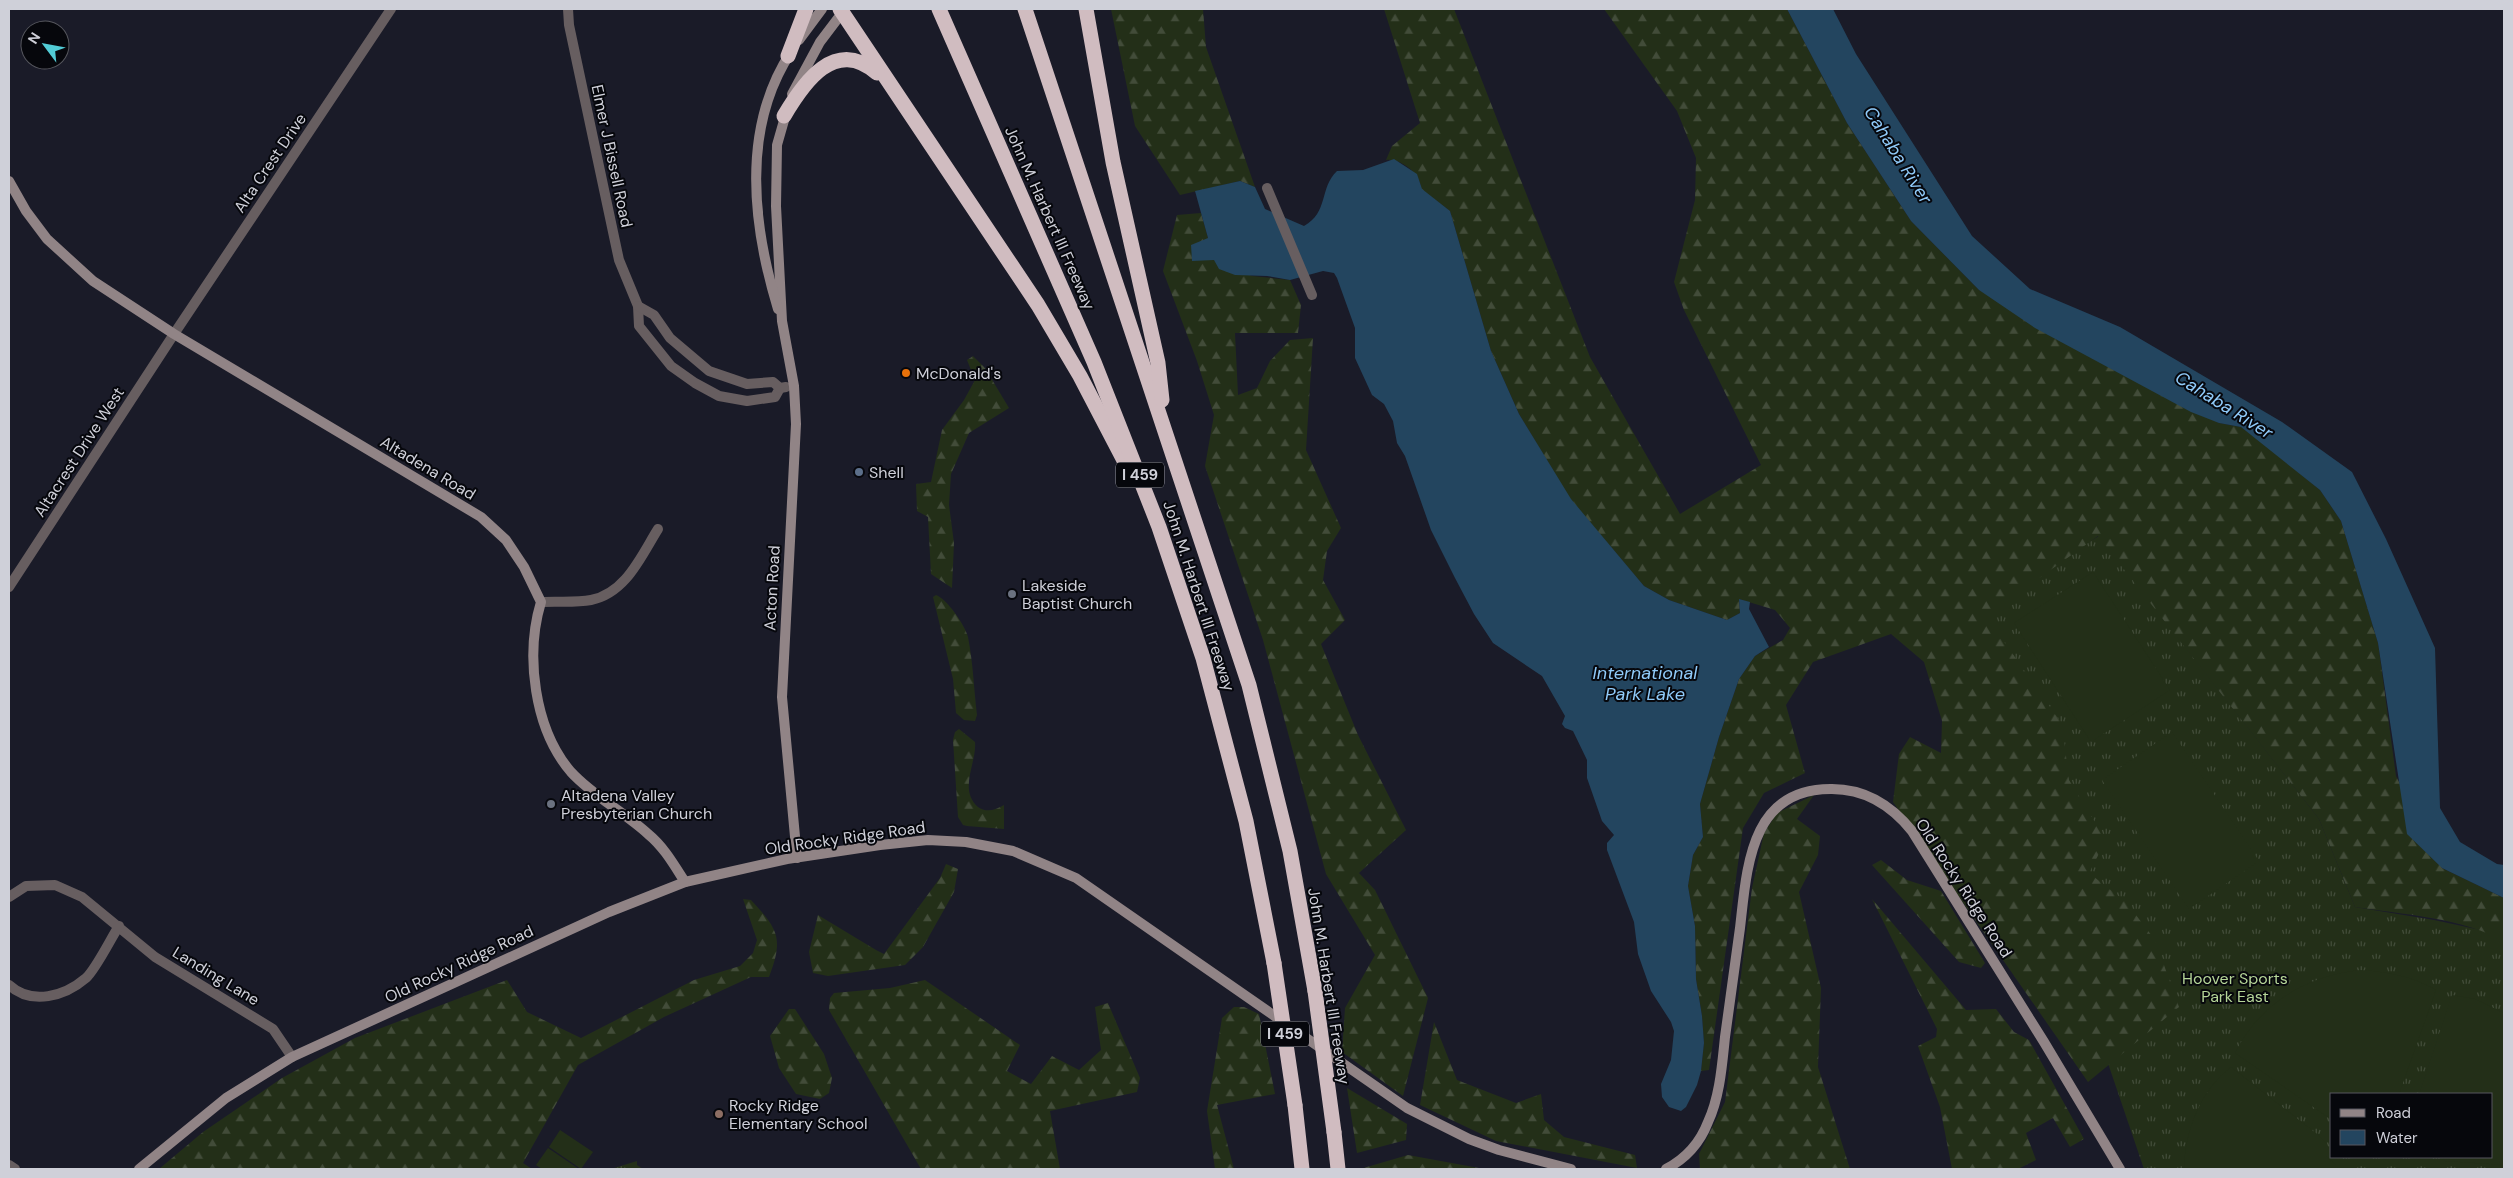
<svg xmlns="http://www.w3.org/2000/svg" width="2513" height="1178" font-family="'DM Sans',sans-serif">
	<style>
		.grass { fill: url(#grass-tufts); fill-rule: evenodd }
		.forest { fill: url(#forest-firs) }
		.pitch { fill: #232f18 }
		.water { fill: #23455f }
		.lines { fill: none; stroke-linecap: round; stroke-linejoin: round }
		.street { stroke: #675e60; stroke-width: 10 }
		.secondary { stroke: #918486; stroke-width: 10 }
		.highway { stroke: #d0bcc0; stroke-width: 15 }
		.highway-bridge { stroke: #d0bcc0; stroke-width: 15 }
		.food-dot { fill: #e8710a; stroke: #06070c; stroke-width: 2 }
		.service-dot { fill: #5c6f8a; stroke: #06070c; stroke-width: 2 }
		.worship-dot { fill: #6b7280; stroke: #06070c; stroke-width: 2 }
		.education-dot { fill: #8d6e63; stroke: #06070c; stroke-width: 2 }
		.labels { text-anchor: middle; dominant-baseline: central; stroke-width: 4; stroke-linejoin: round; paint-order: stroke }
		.shield { fill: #06070c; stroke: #93949c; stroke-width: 1 }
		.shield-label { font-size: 15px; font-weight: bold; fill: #cfd0d9 }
		.street-label { font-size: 16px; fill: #cfd0d9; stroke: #06070c }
		.poi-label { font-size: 16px; fill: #cfd0d9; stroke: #06070c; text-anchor: start }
		.park-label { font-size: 16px; fill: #b5d598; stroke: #06070c }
		.water-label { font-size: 18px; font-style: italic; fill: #90cbfa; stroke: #06070c }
	</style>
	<defs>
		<pattern id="grass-tufts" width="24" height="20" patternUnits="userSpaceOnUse" patternTransform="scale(1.25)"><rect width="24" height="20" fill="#232f18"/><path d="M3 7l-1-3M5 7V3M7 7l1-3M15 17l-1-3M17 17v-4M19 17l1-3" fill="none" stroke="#424c39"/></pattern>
		<pattern id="forest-firs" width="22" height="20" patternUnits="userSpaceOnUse" patternTransform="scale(1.25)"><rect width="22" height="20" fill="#232f18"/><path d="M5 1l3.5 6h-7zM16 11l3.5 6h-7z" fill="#424c39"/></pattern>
	</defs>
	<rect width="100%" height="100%" fill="#1a1b28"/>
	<g class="grass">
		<path d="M2099,536L2319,819L2355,907L2434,920L2504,935V1169H2144L1957,620ZM2332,1094H2492V1157H2332Z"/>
		<polygon points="637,1161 637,1165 643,1169 611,1169"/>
	</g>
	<g class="forest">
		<polygon points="1111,9 1203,9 1206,47 1255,187 1240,181 1180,195 1135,126"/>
		<path d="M1384,9H1454L1590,357L1680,514L1761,465L1684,310L1674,282L1695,200L1696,158L1677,111L1604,9H1787L1847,123L1911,221L1979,290L2219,423L2241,427L2264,444L2320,490L2341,521L2378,643L2396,776L2442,868L2504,898V942C2467,918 2399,914 2355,907L2319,819L2098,536L1986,616L2062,724L2069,780L2106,840L2089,873L2126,902L2155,940L2179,1007L2088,1082L1893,802L1899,754L1910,737L1941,753L1942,721L1924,662L1891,634L1813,662L1786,705L1805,773L1764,793L1743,828L1709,1070L1701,1071L1704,1043L1702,1016L1696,979L1695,926L1688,886L1693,855L1703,837L1700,804L1719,737L1739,679L1755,656L1783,640L1790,628L1775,610L1739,599L1740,613L1727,620L1669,600L1644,586L1570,499L1519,414L1491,351L1450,211L1421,189C1421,174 1401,158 1386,160L1392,146L1420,123Z"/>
		<polygon points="1201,213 1214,260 1252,276 1290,280 1301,305 1298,333 1235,333 1238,395 1257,388 1270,361 1290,340 1313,338 1306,450 1341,528 1327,551 1323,580 1345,620 1321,644 1358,735 1406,830 1359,873 1375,890 1428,998 1403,1096 1342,1052 1345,1008 1375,955 1326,874 1263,640 1205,466 1214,415 1197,361 1163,271 1177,215"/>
		<polygon points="973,356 985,368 1009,408 969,433 951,474 949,505 954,543 952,588 931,574 928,517 917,511 916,484 931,482 942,430 964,400 975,380 967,360"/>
		<path d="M936,595C947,599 965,625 968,637C973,662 974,690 977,715L975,721L964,720L956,713L953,679L933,597Z"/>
		<path d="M959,729L975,742C977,763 958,789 978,807C986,813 996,810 1004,805V829L967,826L963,825L958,817L953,740L955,732Z"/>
		<polygon points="1814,795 1797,819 1820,836 1818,855 1799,892 1821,988 1818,1067 1850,1169 1700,1169 1699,1154 1725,1102 1752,888 1764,833 1777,813"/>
		<polygon points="1881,860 1907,880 1941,891 1985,963 1981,968 1959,962 1872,865"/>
		<polygon points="946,864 958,869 954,892 923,947 905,965 828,976 813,973 809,952 818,915 876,950 884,954 940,878"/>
		<path d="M743,899L751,900C778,929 784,938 769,977H751L664,1017L578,1065L523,1163L532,1169H159L203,1132L282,1078L355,1038L507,980L527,1012L581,1038L694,980L740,966L753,953L757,940Z"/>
		<polygon points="1872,899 1966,1010 1996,1009 2014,1032 2029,1040 2084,1139 2070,1147 2053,1118 2026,1133 2036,1160 2018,1169 1952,1169 1940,1107 1918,1046 1936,1037 1937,1029"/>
		<polygon points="925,980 1020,1045 1007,1071 1031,1084 1052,1056 1079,1070 1101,1050 1095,1007 1108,1003 1140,1078 1137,1092 1050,1111 1060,1169 921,1169 829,1010 830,998 834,993 890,988"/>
		<polygon points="1234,1007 1244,1007 1259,1014 1275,1094 1217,1105 1234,1169 1215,1169 1207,1111 1222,1018"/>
		<polygon points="789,1009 795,1009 824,1054 832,1078 829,1093 820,1099 796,1094 779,1068 770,1036"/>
		<polygon points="1434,1022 1457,1080 1516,1103 1541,1094 1544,1120 1564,1137 1635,1155 1637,1168 1496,1141 1420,1105"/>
		<polygon points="1347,1088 1407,1124 1406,1140 1357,1153"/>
		<polygon points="1408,1155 1479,1168 1360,1169"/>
	</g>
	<g class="pitch">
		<polygon points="2093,572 2170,690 2091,742 2014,623"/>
		<polygon points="2172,732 2259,861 2189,909 2102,780"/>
		<path d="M2360,970C2388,972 2412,976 2436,990L2399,1094H2332V1120L2235,1053C2260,1003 2306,976 2360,970Z"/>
		<polygon points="2452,995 2475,999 2504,1013 2504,1165 2445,1161 2441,1157 2492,1157 2492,1094 2419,1094"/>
		<path d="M2231,1067L2317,1134L2326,1143V1156L2336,1165V1169H2184C2185,1131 2200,1091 2231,1067Z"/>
		<polygon points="560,1130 593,1152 581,1169 549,1147"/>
		<polygon points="548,1148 579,1169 542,1169 536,1165"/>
	</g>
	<g class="water">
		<polygon points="1787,9 1833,9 1856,54 1972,236 2030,289 2120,327 2282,422 2352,472 2386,539 2435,648 2440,808 2460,842 2497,864 2504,865 2504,898 2442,868 2407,834 2378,643 2341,521 2320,490 2241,427 2219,423 2191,412 2035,328 1979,290 1911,221 1847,123"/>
		<path d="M1394,159L1417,174L1422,189L1450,211L1491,351L1519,414L1571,499L1644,586L1669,600L1727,620L1740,613L1739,599L1750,602L1749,609L1769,647L1755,656L1739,679L1719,737L1700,804L1703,837L1693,855L1688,886L1695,926L1696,979L1702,1016L1704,1043L1701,1071L1697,1085L1686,1107L1681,1111L1669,1107L1662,1097L1661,1084L1671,1060L1674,1031L1671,1022L1651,991L1638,954L1634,922L1607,850V843L1614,835L1602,821L1587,778V760L1573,731L1565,728L1562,724L1565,716L1542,676L1493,643L1474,614L1455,578L1431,530L1405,456L1397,443L1393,421L1384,404L1372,395L1355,358V328L1337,278L1334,273L1323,271L1290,280L1267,276L1235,275L1219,269L1214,260L1192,261L1191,245L1208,238L1195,191L1240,181L1255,187L1265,209L1304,226C1329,212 1319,188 1337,171L1363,170Z"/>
	</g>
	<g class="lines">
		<g class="street">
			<polyline points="568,9 569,25 619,260 638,306 639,326 671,366 695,383 719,396 747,401 775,397 780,388"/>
			<polyline points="1267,188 1312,295"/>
			<polyline points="638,306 654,315 670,338 709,371 747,384 773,382 780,388 786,387"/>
			<polyline points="9,587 174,334 391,9"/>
			<path d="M541,602C557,601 575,603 591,600C626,593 641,556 658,529"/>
			<polyline points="9,897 26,886 55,885 82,897 155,957 273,1029 292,1057"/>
			<path d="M9,985C32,1006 65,996 86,978C96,969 111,938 119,926"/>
			<polyline points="9,1165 15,1169"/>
		</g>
		<g class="secondary">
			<polyline points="799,40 822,9"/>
			<polyline points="792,94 820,42 845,9"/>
			<polyline points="787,110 777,145 776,206 782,321 794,386 796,424 782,697 797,858"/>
			<path d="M9,181L26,211L47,239L93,281L174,334L481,517L506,540L524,567L541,602C525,655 534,729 571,772C593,796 624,812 648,834C664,847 674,865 685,882"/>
			<path d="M778,309C753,227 741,128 791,52"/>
			<polyline points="139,1169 226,1098 292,1057 609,912 685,882 787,859 880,845 928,840 966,842 1013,851 1076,878 1407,1108 1469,1139 1499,1150 1571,1169"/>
			<path d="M1666,1169C1685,1159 1700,1143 1708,1122C1720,1096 1722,1065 1725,1037C1730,1001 1735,965 1740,928C1747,867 1750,788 1832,789C1866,789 1891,805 1912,831L2044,1042L2120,1169"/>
		</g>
		<g class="highway">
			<polyline points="840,9 1038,305 1080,376 1128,468"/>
			<polyline points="939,9 1094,362 1159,527 1203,658 1246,821 1274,963"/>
			<polyline points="1025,9 1249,685 1290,851 1315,991"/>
			<polyline points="1086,9 1113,162 1158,363 1162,400"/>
			<polyline points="788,56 806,9"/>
			<path d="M784,116C804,82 835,37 877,73"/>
			<polyline points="1295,1105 1302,1169"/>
			<polyline points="1334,1132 1338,1169"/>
		</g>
		<g class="highway-bridge">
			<polyline points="1274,963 1295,1105"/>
			<polyline points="1315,991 1334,1132"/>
		</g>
	</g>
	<circle class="food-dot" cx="906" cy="373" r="5"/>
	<circle class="service-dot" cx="859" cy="472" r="5"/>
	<g class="worship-dot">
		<circle cx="1012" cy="594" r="5"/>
		<circle cx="551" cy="804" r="5"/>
	</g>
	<circle class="education-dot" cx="719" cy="1114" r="5"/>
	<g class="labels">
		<g class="shield">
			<rect x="1116" y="462.5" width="48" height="25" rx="4"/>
			<rect x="1261" y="1021.5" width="48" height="25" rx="4"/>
		</g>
		<g class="shield-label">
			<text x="1140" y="475">I 459</text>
			<text x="1285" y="1034">I 459</text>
		</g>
		<g class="street-label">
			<text transform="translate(612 156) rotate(78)">Elmer J Bissell Road</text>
			<text transform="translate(270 163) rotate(-56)">Alta Crest Drive</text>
			<text transform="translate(1050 218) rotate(66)">John M. Harbert III Freeway</text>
			<text transform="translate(79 452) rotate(-57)">Altacrest Drive West</text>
			<text transform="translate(428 468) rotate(31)">Altadena Road</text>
			<text transform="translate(772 588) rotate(-87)">Acton Road</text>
			<text transform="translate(1199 596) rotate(72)">John M. Harbert III Freeway</text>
			<text transform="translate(845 838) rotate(-8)">Old Rocky Ridge Road</text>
			<text transform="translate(1964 888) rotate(57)">Old Rocky Ridge Road</text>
			<text transform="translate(459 964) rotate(-25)">Old Rocky Ridge Road</text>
			<text transform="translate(216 976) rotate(31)">Landing Lane</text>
			<text transform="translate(1329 986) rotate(81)">John M. Harbert III Freeway</text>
		</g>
		<g class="poi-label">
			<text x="916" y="373">McDonald's</text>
			<text x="869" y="472">Shell</text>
			<text x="1022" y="585">Lakeside<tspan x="1022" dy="18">Baptist Church</tspan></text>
			<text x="561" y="795">Altadena Valley<tspan x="561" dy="18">Presbyterian Church</tspan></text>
			<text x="729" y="1105">Rocky Ridge<tspan x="729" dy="18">Elementary School</tspan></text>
		</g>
		<g class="park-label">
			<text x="2235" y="978">Hoover Sports<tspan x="2235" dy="18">Park East</tspan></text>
		</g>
		<g class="water-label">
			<text transform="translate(1898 155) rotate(58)">Cahaba River</text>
			<text transform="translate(2224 405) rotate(32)">Cahaba River</text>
			<text x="1645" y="673">International<tspan x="1645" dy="21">Park Lake</tspan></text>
		</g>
	</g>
	<rect width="2513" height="1178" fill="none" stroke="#cfd0d9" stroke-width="20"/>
	<rect x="2330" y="1093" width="162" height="65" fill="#06070c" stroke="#56575e"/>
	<rect x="2340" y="1109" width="25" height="8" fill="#918486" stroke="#56575e"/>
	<text x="2376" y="1118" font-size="15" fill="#cfd0d9">Road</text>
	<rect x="2340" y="1130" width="25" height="15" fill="#23455f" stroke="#56575e"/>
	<text x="2376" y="1143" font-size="15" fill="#cfd0d9">Water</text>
	<g transform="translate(45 45) rotate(302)"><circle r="24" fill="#06070c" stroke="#56575e"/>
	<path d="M0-4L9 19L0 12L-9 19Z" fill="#52ccd6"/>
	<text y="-8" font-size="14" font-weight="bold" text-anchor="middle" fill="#cfd0d9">N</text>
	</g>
</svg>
